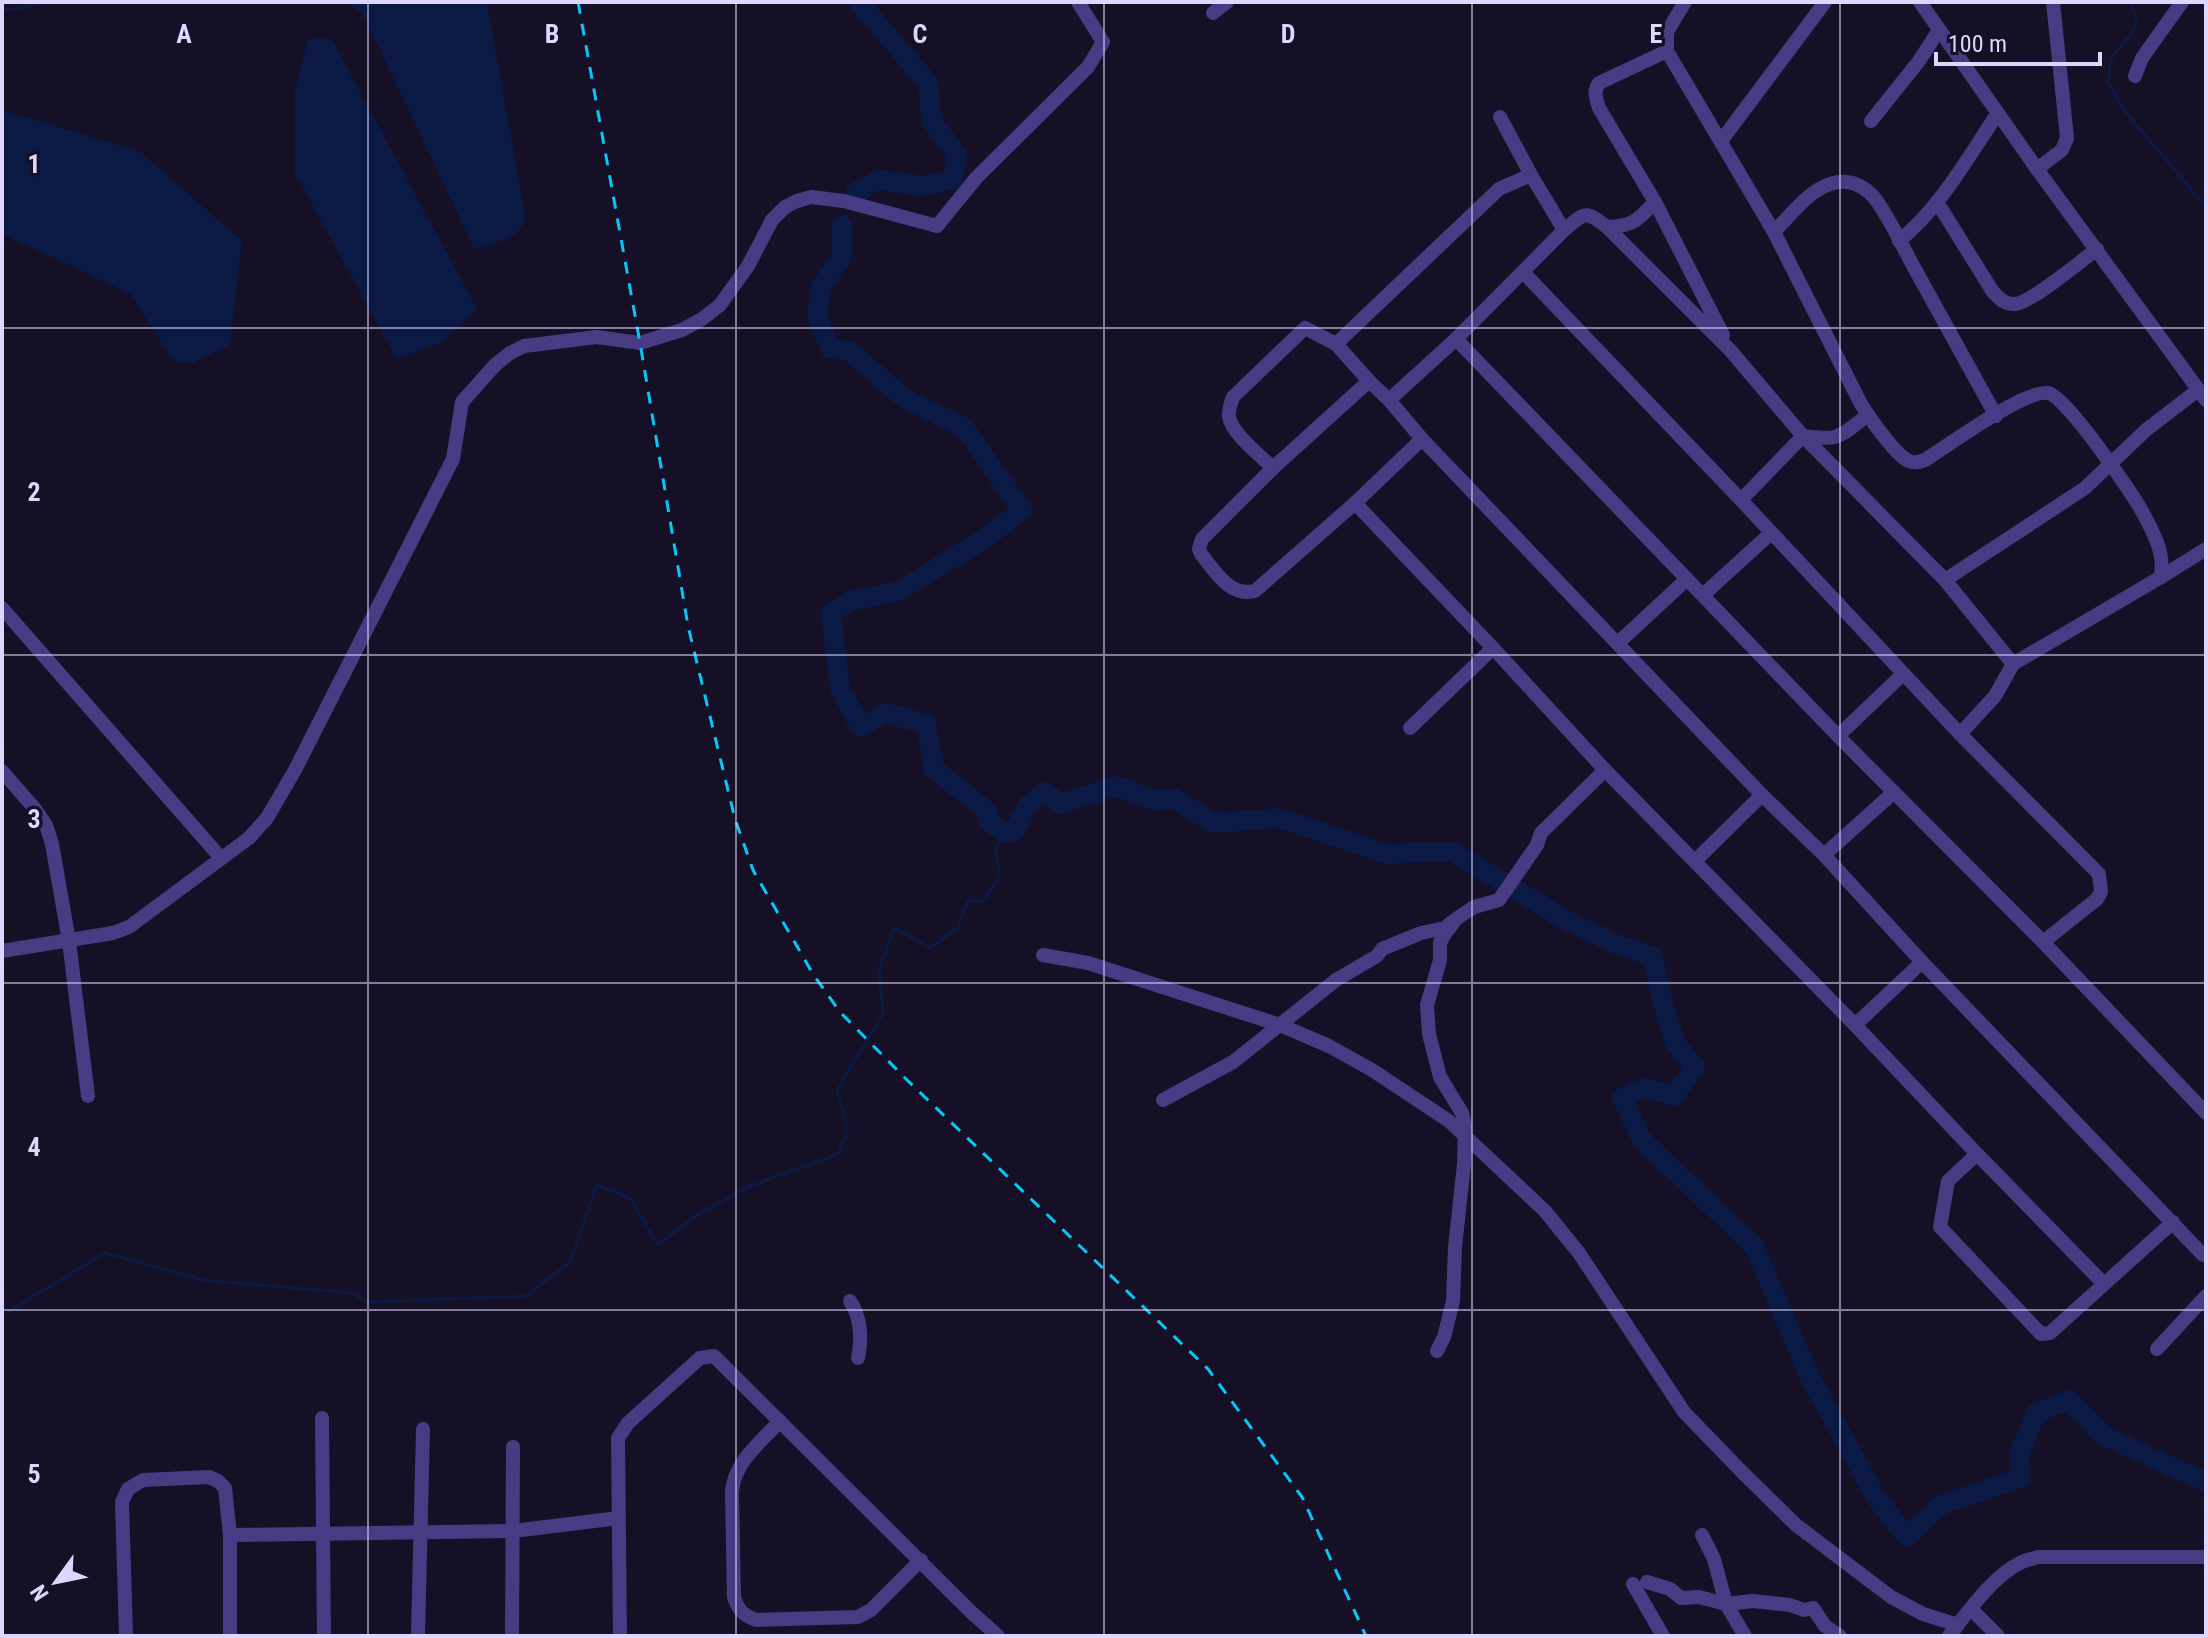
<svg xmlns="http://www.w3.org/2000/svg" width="2208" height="1638" font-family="'Roboto Condensed',sans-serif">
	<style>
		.water { fill: #0b1a44 }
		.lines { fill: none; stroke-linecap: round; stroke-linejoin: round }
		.stream { stroke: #0b1a44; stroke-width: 3 }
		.river { stroke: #0b1a44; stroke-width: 20 }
		.minor { stroke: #473c84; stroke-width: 14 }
		.rail { stroke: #07c7fa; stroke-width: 3; stroke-dasharray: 12 10; stroke-linecap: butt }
		.grid { fill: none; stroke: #dfd6fe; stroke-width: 2; stroke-opacity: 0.55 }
		.grid-label { font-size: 26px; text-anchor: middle; font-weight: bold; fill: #dfd6fe; stroke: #161027; stroke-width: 7; stroke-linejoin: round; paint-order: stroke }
	</style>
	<rect width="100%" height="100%" fill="#161027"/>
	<g class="water">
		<path d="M347,2H487L525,216C524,238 493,243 475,250L367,22L361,13Z"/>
		<polygon points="331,38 477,309 441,343 397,359 295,173 295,91 308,39"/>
		<polygon points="2,110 139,151 242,241 230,345 193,363 174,362 131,294 2,234"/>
	</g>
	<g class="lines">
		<g class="stream">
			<polyline points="2130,2 2137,20 2134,30 2111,59 2108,82 2124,110 2206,207"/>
			<polyline points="2,11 52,2"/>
			<polyline points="2,1304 9,1311 105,1253 203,1280 353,1293 367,1302 526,1296 570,1262 597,1185 631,1199 658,1245 695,1216 748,1187 838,1154 848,1129 837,1090 883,1014 879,970 894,928 931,948 958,927 968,900 983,902 1000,875 995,850 1005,832"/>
		</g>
		<g class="river">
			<polyline points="856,192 879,180 923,186 953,179 957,155 931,120 928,83 859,2"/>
			<polyline points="842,225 842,256 821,287 817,317 830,348 850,351 905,399 964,427 1022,510 984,539 899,591 850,601 831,614 840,688 860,727 886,713 926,724 934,769 986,810 990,823 1005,832 1014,832 1028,805 1045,792 1060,804 1116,786 1154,800 1175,799 1213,823 1280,818 1387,854 1451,851 1564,919 1618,945 1652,956 1663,1003 1675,1043 1695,1067 1674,1096 1645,1088 1622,1098 1642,1140 1754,1246 1810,1377 1877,1499 1907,1537 1941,1505 2020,1478 2019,1454 2036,1413 2069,1400 2104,1436 2201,1480 2206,1481"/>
		</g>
		<g class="minor">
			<path d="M1685,2L1667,32V51L1774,232L1861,404C1869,417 1895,454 1907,460C1913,464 1919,462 1925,460C1949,445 2024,390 2048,393C2065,395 2133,494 2143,513C2149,524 2157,539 2160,552C2162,560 2162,569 2161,577L2013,664"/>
			<polyline points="1920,2 2037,169 2206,400"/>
			<polyline points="1213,13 1227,2"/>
			<path d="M1667,51L1599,83C1593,92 1596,98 1599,108L1655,202L1723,335"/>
			<polyline points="2135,76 2142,58 2182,2"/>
			<polyline points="1500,117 1531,175 1564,230"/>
			<polyline points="1871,121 1919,61 1939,30"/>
			<polyline points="1721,141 1825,2"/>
			<polyline points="2037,169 2062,150 2067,138 2053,2"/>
			<path d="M1937,202L1993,292C1999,298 2004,304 2014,304C2030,304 2081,261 2097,249"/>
			<path d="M1607,227C1633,226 1637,221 1655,202"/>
			<path d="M1774,232C1793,213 1816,179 1847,182C1857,183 1866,189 1873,196C1888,214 1904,250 1916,271C1942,319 1969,367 1996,416"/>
			<path d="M1899,241C1941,207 1968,157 1998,113"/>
			<polyline points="1456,339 1838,736 2043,942 2206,1113"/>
			<polyline points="1336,344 1499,189 1531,175"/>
			<path d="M1369,381L1273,468L1202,539L1199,549L1201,554C1216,572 1229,597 1255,591L1355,503L1493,648L1605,770L1855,1025L1977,1154L1948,1181L1940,1227L2041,1334L2050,1333L2173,1222"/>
			<path d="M1389,400L1456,339L1564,230C1585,213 1584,209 1607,227L1730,350L1803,436L1945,580L2013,664L1995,696L1960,734L1741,500L1523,272"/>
			<path d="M1803,436C1840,441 1839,437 1868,415"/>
			<path d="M1273,468C1261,456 1232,434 1229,417C1228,410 1231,403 1233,397L1305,328L1336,344L1369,381L1389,400L1422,439L1762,795L1824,855L1922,962L2203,1255"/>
			<polyline points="1741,500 1803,436"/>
			<polyline points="1355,503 1422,439"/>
			<polyline points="2161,577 2206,549"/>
			<polyline points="1945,580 2085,488 2146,430 2198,390"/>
			<polyline points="1703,595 1771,533"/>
			<polyline points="2,608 221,858"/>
			<polyline points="1618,643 1687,579"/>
			<polyline points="1410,728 1493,648"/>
			<polyline points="1960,734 2099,874 2101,892 2097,899 2043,942"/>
			<polyline points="1838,736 1903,674"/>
			<polyline points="2,771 35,809 46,825 52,844 69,941 88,1096"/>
			<polyline points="1824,855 1894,792"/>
			<polyline points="1695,861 1762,795"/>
			<polyline points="2,951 113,933 129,927 249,838 267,818 295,770 453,459 462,402 495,365 510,353 524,346 597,337 640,343 682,330 702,319 720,305 748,266 772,220 785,207 797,201 811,197 844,201 937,226 977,177 1088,67 1103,42 1078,2"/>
			<polyline points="1043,955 1088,963 1280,1025 1329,1046 1372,1070 1449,1121 1545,1211 1579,1253 1684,1412 1744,1474 1796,1525 1891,1597 1923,1614 1958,1625"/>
			<polyline points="1855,1025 1922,962"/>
			<polyline points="1163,1100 1233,1062 1336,980 1377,956 1382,949 1421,933 1445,928 1452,922"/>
			<polyline points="1977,1154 2104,1284"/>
			<path d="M850,1301C861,1317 862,1339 858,1358"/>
			<polyline points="2157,1349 2206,1296"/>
			<polyline points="1437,1351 1444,1337 1453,1301 1455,1247 1464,1164 1465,1125 1462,1113 1440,1077 1429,1034 1427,1005 1440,960 1440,943 1444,935 1456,919 1474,907 1499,900 1537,845 1541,833 1605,770"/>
			<polyline points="322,1418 324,1636"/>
			<path d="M780,1421C760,1443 734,1462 732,1492L734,1597C738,1610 743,1615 756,1620L858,1617L871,1610L921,1560"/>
			<polyline points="230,1535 513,1531 619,1518"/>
			<polyline points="1702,1535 1714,1559 1726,1604 1745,1636"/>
			<polyline points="1647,1582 1670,1589 1681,1598 1699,1597 1726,1604 1753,1601 1790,1605 1804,1610 1813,1608 1825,1626 1840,1636"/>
			<polyline points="1633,1584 1663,1636"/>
			<polyline points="1971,1609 1998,1636"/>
			<polyline points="418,1635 423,1429"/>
			<polyline points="126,1636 122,1502 128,1489 143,1480 209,1477 218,1481 225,1488 230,1535 230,1636"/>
			<polyline points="512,1636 513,1447"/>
			<polyline points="620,1636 618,1438 628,1423 700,1358 714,1356 971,1612 998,1636"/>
			<path d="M1949,1636C1967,1613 1993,1576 2020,1563C2025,1560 2032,1559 2038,1557H2206"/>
		</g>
		<polyline class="rail" points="578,2 640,343 688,626 735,819 753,870 813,974 840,1012 906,1079 1208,1369 1302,1497 1366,1636"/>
	</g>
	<path class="grid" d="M368,2V1636M736,2V1636M1104,2V1636M1472,2V1636M1840,2V1636M2,328H2206M2,655H2206M2,983H2206M2,1310H2206"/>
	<g class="grid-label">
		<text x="184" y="43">A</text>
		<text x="552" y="43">B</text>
		<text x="920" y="43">C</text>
		<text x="1288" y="43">D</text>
		<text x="1656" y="43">E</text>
		<text x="34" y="173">1</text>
		<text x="34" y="501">2</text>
		<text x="34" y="828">3</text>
		<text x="34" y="1156">4</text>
		<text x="34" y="1483">5</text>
	</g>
	<rect width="2208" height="1638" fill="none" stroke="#dfd6fe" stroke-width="8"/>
	<g transform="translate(56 1582) rotate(237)" stroke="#161027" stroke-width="6" paint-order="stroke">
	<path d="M0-6L14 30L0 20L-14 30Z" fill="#dfd6fe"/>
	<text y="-12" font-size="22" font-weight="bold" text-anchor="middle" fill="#dfd6fe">N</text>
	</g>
	<path d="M1936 52v12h164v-12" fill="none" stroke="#dfd6fe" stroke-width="4"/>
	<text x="1948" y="52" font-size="24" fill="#dfd6fe" stroke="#161027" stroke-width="6" paint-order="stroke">100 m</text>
</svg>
